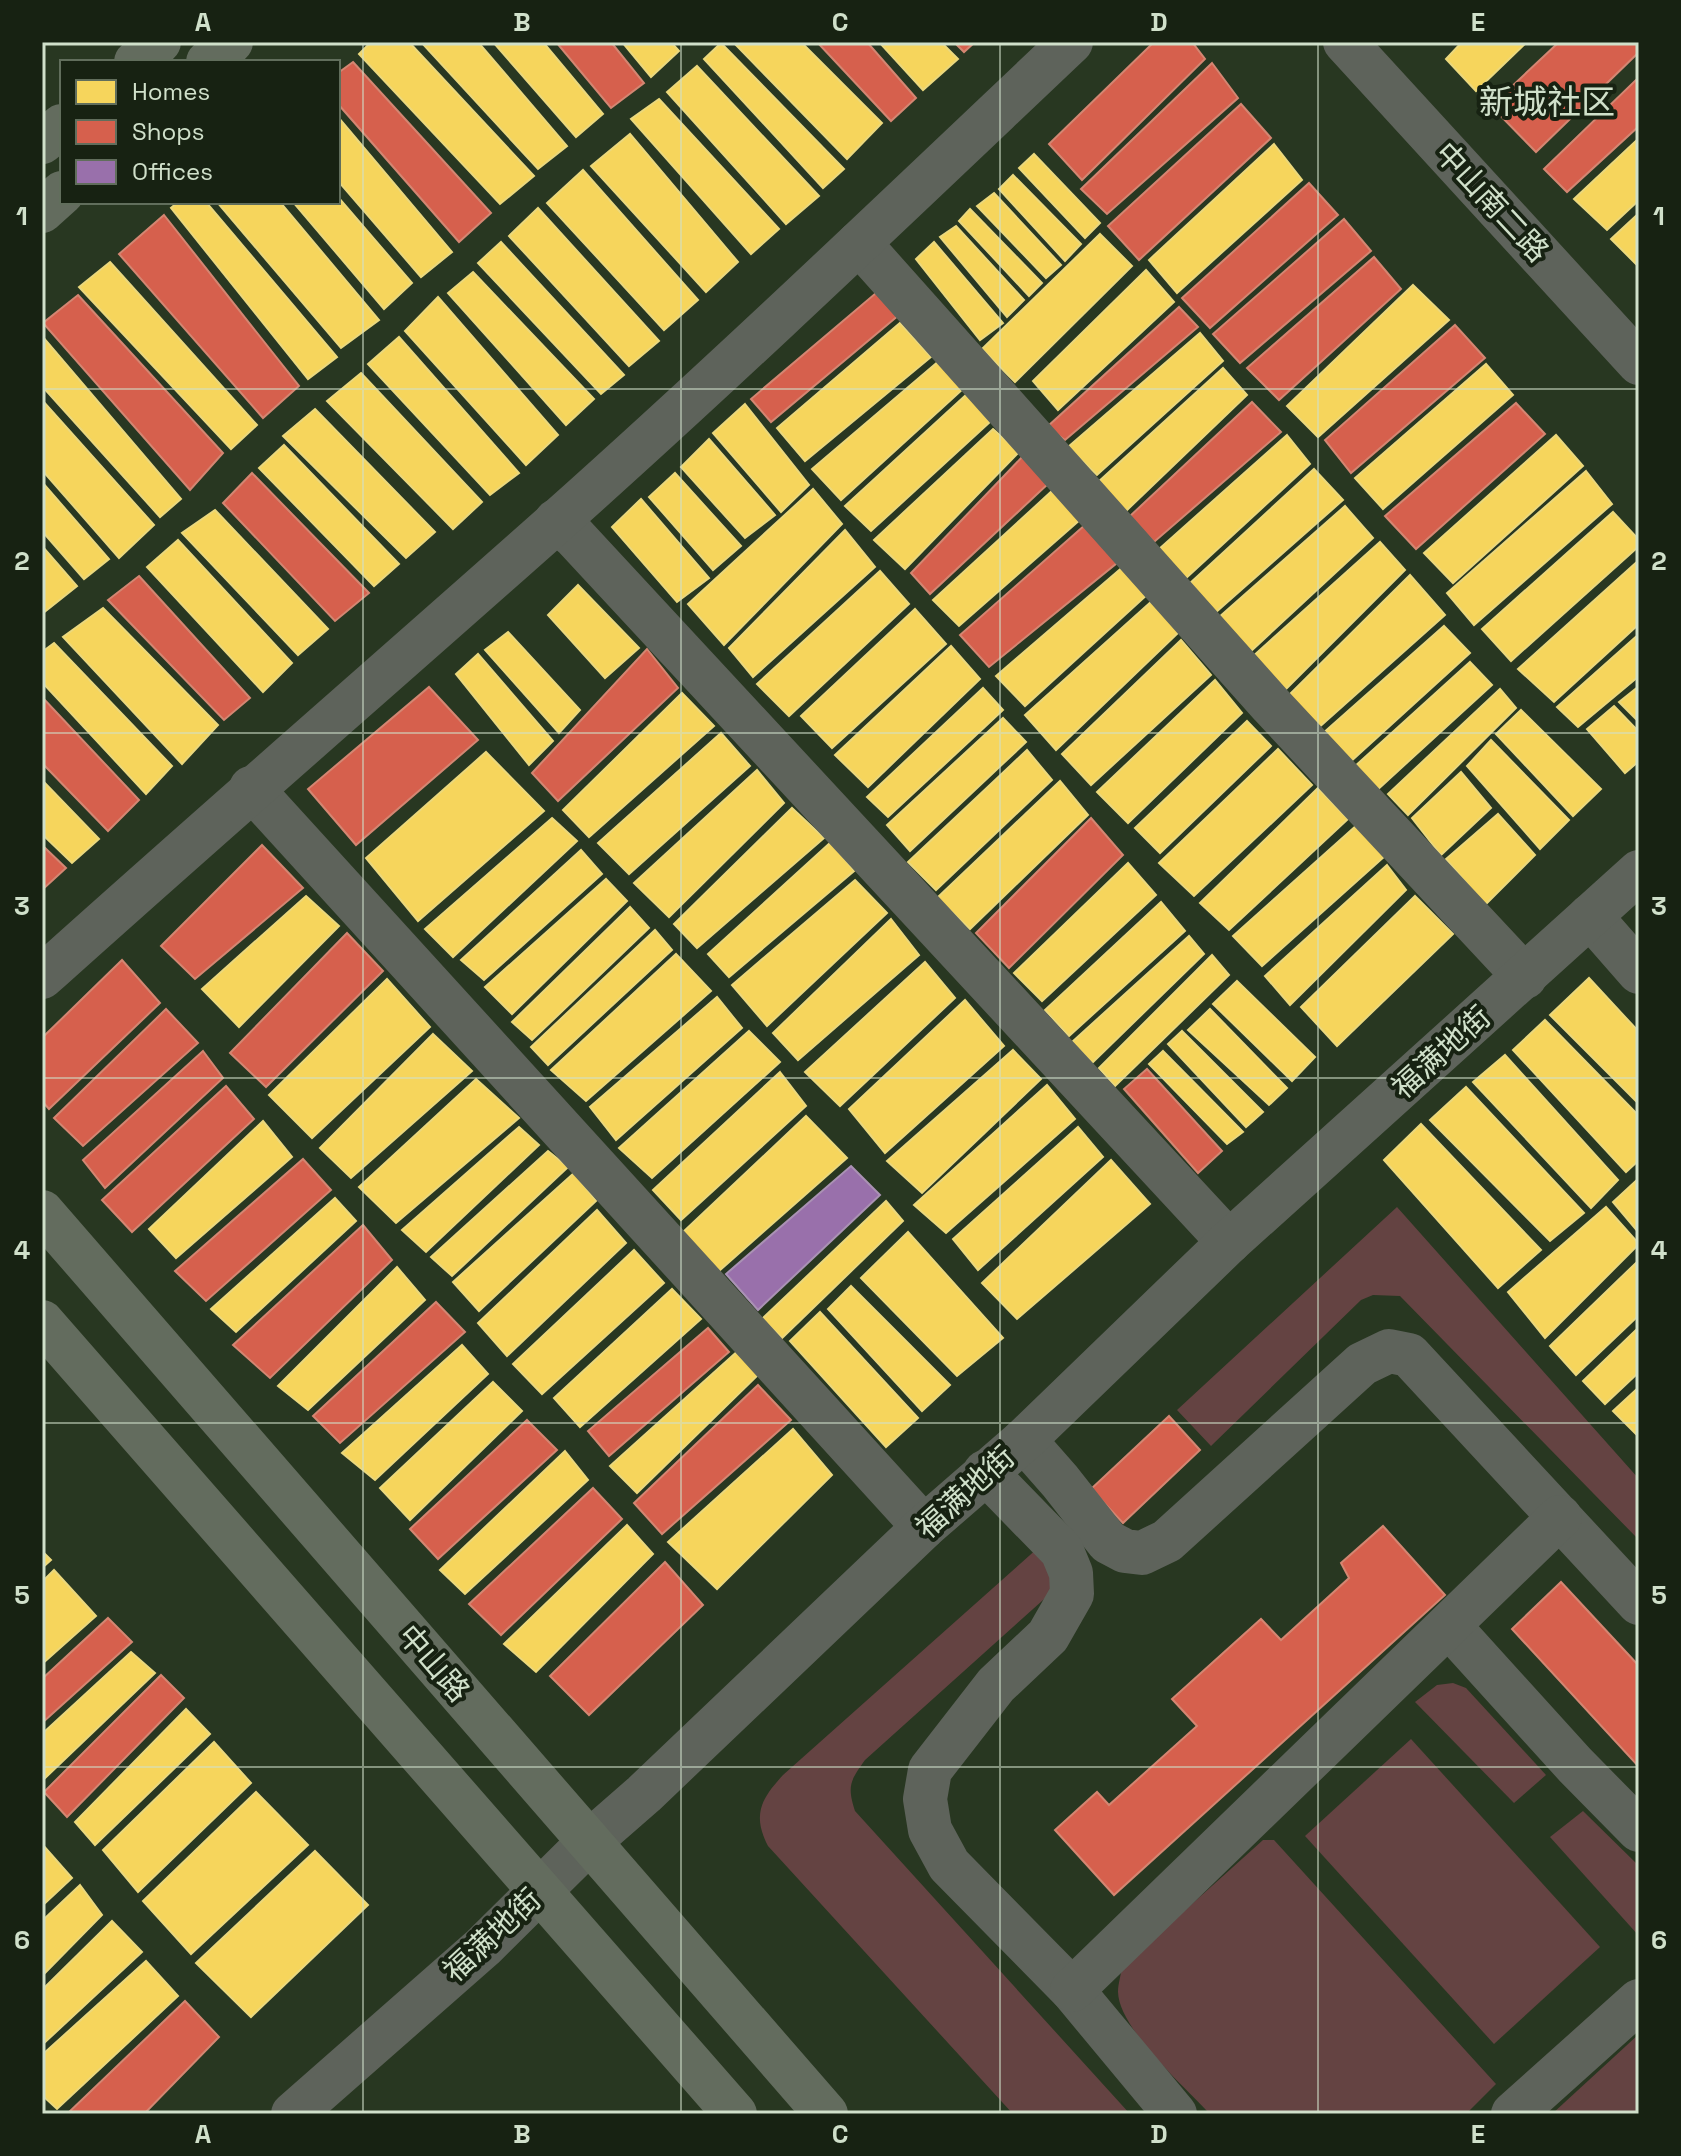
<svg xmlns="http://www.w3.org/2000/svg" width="1681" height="2156" font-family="'Space Grotesk','Noto Sans SC',sans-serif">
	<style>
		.green { fill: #644342 }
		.homes { fill: #f6d55c; stroke: #ebd87d; stroke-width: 2 }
		.shops { fill: #d6604d; stroke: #d48672; stroke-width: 2 }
		.offices { fill: #9970ab; stroke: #aa92b4; stroke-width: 2 }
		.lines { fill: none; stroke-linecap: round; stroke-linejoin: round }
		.minor { stroke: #5e635b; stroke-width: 44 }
		.major { stroke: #636c5e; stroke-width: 44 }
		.grid { fill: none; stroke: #d0e0ca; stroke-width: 2; stroke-opacity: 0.55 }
		.labels { text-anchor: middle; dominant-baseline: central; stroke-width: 8; stroke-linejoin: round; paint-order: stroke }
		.street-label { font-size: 30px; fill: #d0e0ca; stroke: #172212 }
		.quarter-label { font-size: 34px; fill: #d0e0ca; stroke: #172212 }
		.neatline { fill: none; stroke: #d0e0ca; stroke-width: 3 }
		.grid-label { font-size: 26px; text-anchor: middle; font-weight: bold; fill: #d0e0ca }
	</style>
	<rect width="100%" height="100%" fill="#283721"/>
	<g class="green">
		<polygon points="1397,1207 1639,1479 1639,1540 1400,1296 1373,1295 1361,1300 1211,1446 1177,1410"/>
		<path d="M1039,1547L1053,1562L1052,1592L865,1760C850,1781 847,1786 855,1811L1130,2114H1013L768,1846C752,1815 761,1799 783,1775Z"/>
		<polygon points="1453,1683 1466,1688 1546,1775 1514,1803 1415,1702 1437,1685"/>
		<polygon points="1411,1739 1600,1947 1494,2044 1305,1836"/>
		<polygon points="1583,1811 1639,1866 1639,1936 1550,1837"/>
		<path d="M1263,1840H1274L1496,2084L1466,2114H1210C1185,2087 1119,2029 1118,1992C1118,1984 1121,1975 1122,1967Z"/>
		<polygon points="1639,2034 1639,2114 1552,2114"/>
	</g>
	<g class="homes">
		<polygon points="371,42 409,42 534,176 500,204 359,54"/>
		<polygon points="421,42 478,42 567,146 538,169"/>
		<polygon points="493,42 543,42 603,114 576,137"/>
		<polygon points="622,42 671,42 679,51 651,77"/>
		<polygon points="733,42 801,42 882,123 847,159"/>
		<polygon points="879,42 941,42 958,59 923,90"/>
		<polygon points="1462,42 1527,42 1476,91 1446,59"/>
		<polygon points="721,43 844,169 823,188 704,59"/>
		<polygon points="697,66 819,196 786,224 667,92"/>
		<polygon points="659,99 779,229 751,254 631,119"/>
		<polygon points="338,117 452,252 421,277 338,181"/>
		<polygon points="630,134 738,262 706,292 591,166"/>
		<polygon points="1639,138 1639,200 1607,230 1574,199"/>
		<polygon points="1274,144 1302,180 1177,293 1149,260"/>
		<polygon points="1034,154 1100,223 1085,238 1019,168"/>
		<polygon points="583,170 698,300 664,330 547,203"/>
		<polygon points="1013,175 1081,244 1065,261 999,189"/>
		<polygon points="994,193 1061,265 1046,278 977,206"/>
		<polygon points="338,197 412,283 384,309 293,202 338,202"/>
		<polygon points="178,202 206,202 337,357 308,379 171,208"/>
		<polygon points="217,202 280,202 379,320 341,348"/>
		<polygon points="538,208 659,341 629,366 509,236"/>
		<polygon points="970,209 1042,283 1029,296 959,221"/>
		<polygon points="1639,213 1639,267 1611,239"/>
		<polygon points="956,226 1024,300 1007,317 940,237"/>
		<polygon points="1100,234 1132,266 1015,382 982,349"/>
		<polygon points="501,242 624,375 601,394 478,263"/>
		<polygon points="934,242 1003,323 980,340 916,259"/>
		<polygon points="110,262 257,425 231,449 79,287"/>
		<polygon points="1146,270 1174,302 1058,410 1033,381"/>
		<polygon points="473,272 594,399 566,425 448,293"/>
		<polygon points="1413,285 1449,320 1318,437 1287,406"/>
		<polygon points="438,297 558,435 526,465 405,331"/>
		<polygon points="900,323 931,357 805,461 777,428"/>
		<polygon points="1200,333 1223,361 1097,475 1068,447"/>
		<polygon points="42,336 181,499 160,517 42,386"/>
		<polygon points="399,337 519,473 490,495 368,364"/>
		<polygon points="939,361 964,388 841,500 812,469"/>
		<polygon points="1486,364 1513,395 1383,509 1355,478"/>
		<polygon points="1223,368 1247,395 1126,511 1097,483"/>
		<polygon points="361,373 482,502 453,529 327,401"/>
		<polygon points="967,394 990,422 871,531 845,506"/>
		<polygon points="42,400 154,525 119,558 42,470"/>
		<polygon points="745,404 809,485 781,512 713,433"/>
		<polygon points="315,409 435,532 406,558 283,436"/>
		<polygon points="993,429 1019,452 905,569 874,540"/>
		<polygon points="1287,435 1310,464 1185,579 1159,549"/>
		<polygon points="1556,435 1583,466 1453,583 1424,553"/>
		<polygon points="709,439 775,515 745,538 681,467"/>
		<polygon points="284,445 399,564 374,586 259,468"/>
		<polygon points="1314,469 1343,500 1216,612 1189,584"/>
		<polygon points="1586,471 1612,504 1474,625 1447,593"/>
		<polygon points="675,473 741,546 713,570 649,497"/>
		<polygon points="42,482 109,559 84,579 42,531"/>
		<polygon points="813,489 842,524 724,645 688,604"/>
		<polygon points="1053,490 1081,519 959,626 933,600"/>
		<polygon points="641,499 709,578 677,602 612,527"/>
		<polygon points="1345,506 1373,538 1250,652 1218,618"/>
		<polygon points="215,510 328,629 298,655 182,533"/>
		<polygon points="1613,512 1639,540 1639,546 1511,661 1482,629"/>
		<polygon points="845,530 875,567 753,677 729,648"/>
		<polygon points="178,540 292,663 263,692 147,567"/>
		<polygon points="1380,542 1405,570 1283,692 1251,658"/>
		<polygon points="42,546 77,586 42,614"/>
		<polygon points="1639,560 1639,624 1554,702 1518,669"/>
		<polygon points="1124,566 1149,593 1025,706 996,676"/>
		<polygon points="880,571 909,604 789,716 757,684"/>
		<polygon points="1410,575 1445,615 1317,729 1288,696"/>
		<polygon points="578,585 639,648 605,678 548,615"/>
		<polygon points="1152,601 1179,632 1056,750 1025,715"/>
		<polygon points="103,608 218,725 182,764 63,637"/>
		<polygon points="915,609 946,644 832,748 801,716"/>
		<polygon points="1444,626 1470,653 1348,764 1322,734"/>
		<polygon points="508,632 580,710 559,733 485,650"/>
		<polygon points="1639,634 1639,676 1578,727 1557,707"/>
		<polygon points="1181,640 1211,675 1091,785 1062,754"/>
		<polygon points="54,643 172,766 146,794 42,682 42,652"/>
		<polygon points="951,646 980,679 868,787 835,755"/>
		<polygon points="478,654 553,741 529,765 456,674"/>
		<polygon points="1470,662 1492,685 1376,791 1353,768"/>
		<polygon points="1215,680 1242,713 1128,823 1097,792"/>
		<polygon points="1639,686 1639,722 1619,702"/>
		<polygon points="983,688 1003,710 888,817 867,797"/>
		<polygon points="1500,689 1516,708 1408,815 1388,794"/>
		<polygon points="682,693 714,726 589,837 563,810"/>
		<polygon points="1614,706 1639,732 1639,761 1625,773 1587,729"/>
		<polygon points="1521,710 1601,789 1573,816 1496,734"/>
		<polygon points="1003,718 1026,742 910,851 887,825"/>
		<polygon points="1247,721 1271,746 1160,853 1135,828"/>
		<polygon points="721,733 750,766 629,874 598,843"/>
		<polygon points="1491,740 1569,820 1540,849 1467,766"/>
		<polygon points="1278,749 1312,785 1194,896 1159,863"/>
		<polygon points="1027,750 1052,780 936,890 908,862"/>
		<polygon points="486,752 544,811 418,921 366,858"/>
		<polygon points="757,770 784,803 669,917 634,883"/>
		<polygon points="1461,772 1491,808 1441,855 1412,818"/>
		<polygon points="42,780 99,839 72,863 42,834"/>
		<polygon points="1060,781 1088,815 970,929 937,898"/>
		<polygon points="1318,788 1348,819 1229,930 1200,903"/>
		<polygon points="792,808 824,838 697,948 674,924"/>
		<polygon points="1498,814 1535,855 1485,905 1446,859"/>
		<polygon points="552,818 577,841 453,957 425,929"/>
		<polygon points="1357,825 1385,856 1262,966 1233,936"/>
		<polygon points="831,842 854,871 729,977 708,954"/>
		<polygon points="581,850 602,874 484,980 461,960"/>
		<polygon points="1128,863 1156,895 1042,1001 1014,973"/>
		<polygon points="1387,865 1406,890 1290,1005 1265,976"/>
		<polygon points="606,879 627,901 512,1014 485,987"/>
		<polygon points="855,880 887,913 767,1026 732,985"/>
		<polygon points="306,896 339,926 239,1027 202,989"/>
		<polygon points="1415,896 1453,934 1337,1046 1301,1007"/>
		<polygon points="1161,902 1185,931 1069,1036 1045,1010"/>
		<polygon points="630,907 649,928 532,1040 512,1022"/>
		<polygon points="891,919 919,955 798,1060 773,1033"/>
		<polygon points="655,930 672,950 548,1065 531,1047"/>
		<polygon points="1189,936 1204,954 1092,1063 1072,1042"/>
		<polygon points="676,954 711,991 586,1101 551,1070"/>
		<polygon points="1212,955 1229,975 1115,1086 1099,1068"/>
		<polygon points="925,962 955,998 840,1106 805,1072"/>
		<polygon points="1589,978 1639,1032 1639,1104 1550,1015"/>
		<polygon points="387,979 430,1027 312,1138 269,1095"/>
		<polygon points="1237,981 1315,1057 1292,1081 1213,1004"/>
		<polygon points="717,997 742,1028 616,1140 590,1107"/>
		<polygon points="965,1000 1004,1046 885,1153 849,1109"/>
		<polygon points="1210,1009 1287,1088 1269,1105 1188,1030"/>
		<polygon points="1545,1020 1639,1116 1639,1160 1626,1172 1513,1050"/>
		<polygon points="749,1031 780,1062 652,1178 619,1148"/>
		<polygon points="1182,1031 1263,1112 1246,1127 1168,1044"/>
		<polygon points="433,1034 472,1071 351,1178 320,1148"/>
		<polygon points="1013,1050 1041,1079 922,1193 887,1161"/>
		<polygon points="1163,1051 1243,1132 1227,1144 1149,1064"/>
		<polygon points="1505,1055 1618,1180 1591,1208 1473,1082"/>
		<polygon points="780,1072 806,1106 681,1220 653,1190"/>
		<polygon points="476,1079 519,1118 396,1223 359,1187"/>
		<polygon points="1047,1085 1075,1119 946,1233 914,1205"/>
		<polygon points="1466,1087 1584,1213 1550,1241 1430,1120"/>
		<polygon points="806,1116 847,1158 719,1271 682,1233"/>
		<polygon points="263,1121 292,1157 176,1258 149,1229"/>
		<polygon points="1421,1124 1541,1250 1498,1288 1384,1160"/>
		<polygon points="519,1127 539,1145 426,1252 402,1230"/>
		<polygon points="1078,1127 1103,1157 978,1270 953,1239"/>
		<polygon points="548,1151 568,1167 452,1276 431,1257"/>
		<polygon points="1111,1160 1150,1204 1017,1319 982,1283"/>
		<polygon points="574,1173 596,1201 479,1311 453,1282"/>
		<polygon points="1639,1178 1639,1233 1613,1202"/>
		<polygon points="335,1198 356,1221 236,1332 211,1309"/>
		<polygon points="886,1201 903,1221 782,1338 762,1319"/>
		<polygon points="1606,1207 1639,1244 1545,1338 1508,1292"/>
		<polygon points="597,1210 626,1243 507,1356 478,1323"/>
		<polygon points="908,1232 1003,1338 957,1376 861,1278"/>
		<polygon points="634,1250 664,1283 542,1394 513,1364"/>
		<polygon points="1639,1260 1639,1315 1576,1375 1550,1346"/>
		<polygon points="397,1267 425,1300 308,1410 278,1386"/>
		<polygon points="851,1286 950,1385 922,1411 828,1309"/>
		<polygon points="672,1289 701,1319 580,1427 554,1398"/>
		<polygon points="820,1312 918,1418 886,1447 790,1341"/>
		<polygon points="1639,1327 1639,1372 1605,1404 1583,1381"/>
		<polygon points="462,1345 488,1374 375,1480 342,1453"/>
		<polygon points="740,1349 759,1374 637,1493 610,1466"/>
		<polygon points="493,1382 522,1411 410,1520 380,1488"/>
		<polygon points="1639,1387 1639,1437 1613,1411"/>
		<polygon points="793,1429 832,1475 717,1589 668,1542"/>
		<polygon points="565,1451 588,1480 465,1594 440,1570"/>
		<polygon points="627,1525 653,1554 536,1672 504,1644"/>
		<polygon points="42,1551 51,1560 42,1568"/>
		<polygon points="54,1570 96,1616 42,1664 42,1582"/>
		<polygon points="131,1652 155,1673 42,1781 42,1734"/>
		<polygon points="186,1709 210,1734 95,1845 75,1822"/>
		<polygon points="214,1742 251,1783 138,1892 103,1850"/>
		<polygon points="256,1792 308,1845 191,1954 143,1901"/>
		<polygon points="42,1844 72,1878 42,1906"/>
		<polygon points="315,1851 368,1905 251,2017 196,1963"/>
		<polygon points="80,1885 102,1915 42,1976 42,1921"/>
		<polygon points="112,1921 142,1952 42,2045 42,1990"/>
		<polygon points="146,1961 178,1996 57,2109 42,2095 42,2055"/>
	</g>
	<g class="shops">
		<polygon points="556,42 611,42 644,83 611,108"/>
		<polygon points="817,42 867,42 916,98 891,121"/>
		<polygon points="954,42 975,42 964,52"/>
		<polygon points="1154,42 1192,42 1205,59 1082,180 1049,144"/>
		<polygon points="1559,42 1639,42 1639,52 1536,152 1491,106"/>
		<polygon points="353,62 491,213 459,242 338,104 338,73"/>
		<polygon points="1212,63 1238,98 1107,214 1081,189"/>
		<polygon points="1639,77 1639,126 1567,192 1544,169"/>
		<polygon points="1241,104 1271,138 1139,260 1108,226"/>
		<polygon points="1309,183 1338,215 1210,328 1182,298"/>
		<polygon points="164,215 299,386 263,418 119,254"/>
		<polygon points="1344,219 1371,251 1240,363 1213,334"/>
		<polygon points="1374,257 1401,289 1279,400 1247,368"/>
		<polygon points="876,293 899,315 771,422 751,399"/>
		<polygon points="78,295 223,453 190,490 43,323"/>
		<polygon points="1179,307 1198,327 1065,440 1047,427"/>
		<polygon points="1455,325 1485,358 1351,473 1325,440"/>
		<polygon points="1252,402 1281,432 1154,542 1129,517"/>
		<polygon points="1516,403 1545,434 1416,549 1385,516"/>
		<polygon points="1024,455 1049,483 930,594 911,573"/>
		<polygon points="252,473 369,593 335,621 223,503"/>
		<polygon points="1085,525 1117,563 989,667 960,635"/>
		<polygon points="139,576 250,698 224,720 108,600"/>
		<polygon points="647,649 678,688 558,801 532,773"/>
		<polygon points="429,687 478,740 356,845 308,789"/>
		<polygon points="42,697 139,800 108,831 42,763"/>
		<polygon points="1091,818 1123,855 1009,968 976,933"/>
		<polygon points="42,845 66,868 42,890"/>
		<polygon points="262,845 303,888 195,979 161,946"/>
		<polygon points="347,933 383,971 266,1087 230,1053"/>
		<polygon points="122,960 160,1003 49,1109 42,1101 42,1038"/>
		<polygon points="166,1009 198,1043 83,1146 54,1118"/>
		<polygon points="203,1051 223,1078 105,1188 83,1160"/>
		<polygon points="1147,1069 1222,1151 1198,1173 1124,1089"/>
		<polygon points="226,1086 254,1119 132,1232 102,1200"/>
		<polygon points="303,1159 331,1190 206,1301 175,1271"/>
		<polygon points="363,1225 392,1260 270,1378 233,1345"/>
		<polygon points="436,1302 465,1332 340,1443 313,1416"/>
		<polygon points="708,1328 729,1352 609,1456 588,1431"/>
		<polygon points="758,1385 791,1420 662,1534 634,1503"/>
		<polygon points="1169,1416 1200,1450 1123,1523 1091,1489"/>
		<polygon points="527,1420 557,1450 438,1559 410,1529"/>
		<polygon points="593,1488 622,1519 501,1635 469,1604"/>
		<polygon points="1383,1526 1445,1595 1114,1895 1055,1830 1097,1792 1109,1805 1197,1726 1172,1699 1261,1619 1281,1640 1349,1578 1341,1563"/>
		<polygon points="665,1562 703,1605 589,1715 550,1676"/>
		<polygon points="1561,1582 1639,1666 1639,1767 1512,1629"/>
		<polygon points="108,1618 132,1642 42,1723 42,1679"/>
		<polygon points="161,1675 184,1698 67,1817 44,1792"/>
		<polygon points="185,2001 219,2037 144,2114 67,2114"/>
	</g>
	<polygon class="offices" points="851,1166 880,1195 758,1310 726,1274"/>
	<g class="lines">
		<g class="minor">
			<polyline points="1345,42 1639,363"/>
			<polyline points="859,243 1271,705 1525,977"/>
			<polyline points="556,521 574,536 1229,1242"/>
			<polyline points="251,788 924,1527"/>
			<polyline points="1590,916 1639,972"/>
			<path d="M42,977C212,824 384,675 555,523C730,367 900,204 1071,42"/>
			<polyline points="1024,1440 1060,1481 1108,1542 1125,1551 1142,1553 1167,1541 1362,1364 1389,1351 1409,1355 1639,1603"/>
			<polyline points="985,1472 1062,1551 1071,1573 1072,1594 1048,1636 996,1685 930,1770 925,1799 930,1830 949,1865 1072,1990 1175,2114"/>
			<polyline points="1449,1626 1575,1765 1639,1830"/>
			<polyline points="1072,1990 1560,1517"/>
			<polyline points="293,2114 483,1947 589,1842 644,1794 924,1527 1024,1440 1229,1242 1639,872"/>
			<polyline points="1513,2114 1639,2001"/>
		</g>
		<g class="major">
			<polyline points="136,62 159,42"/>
			<polyline points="208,62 231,42"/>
			<polyline points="42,142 62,126"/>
			<polyline points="42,211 62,193"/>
			<polyline points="42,1212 826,2114"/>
			<polyline points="42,1322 735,2114"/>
		</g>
	</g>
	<path class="grid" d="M363,42V2114M681,42V2114M1000,42V2114M1318,42V2114M42,389H1639M42,733H1639M42,1078H1639M42,1423H1639M42,1767H1639"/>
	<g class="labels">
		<g class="street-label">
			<text transform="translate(1492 202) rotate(47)">中山南二路</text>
			<text transform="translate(1441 1052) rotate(-42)">福满地街</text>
			<text transform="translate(965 1492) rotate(-42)">福满地街</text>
			<text transform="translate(434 1663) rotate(49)">中山路</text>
			<text transform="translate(492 1935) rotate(-43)">福满地街</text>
		</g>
		<g class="quarter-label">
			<text x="1547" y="102">新城社区</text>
		</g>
	</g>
	<rect width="1681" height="2156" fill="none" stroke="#172212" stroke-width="88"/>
	<rect x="60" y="60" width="280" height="144" fill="#172212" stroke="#616e5c" stroke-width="2"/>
	<rect x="76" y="80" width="40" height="24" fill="#f6d55c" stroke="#616e5c" stroke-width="2"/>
	<text x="132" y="100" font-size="24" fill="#d0e0ca">Homes</text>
	<rect x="76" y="120" width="40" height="24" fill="#d6604d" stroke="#616e5c" stroke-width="2"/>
	<text x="132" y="140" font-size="24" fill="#d0e0ca">Shops</text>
	<rect x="76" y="160" width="40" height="24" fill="#9970ab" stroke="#616e5c" stroke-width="2"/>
	<text x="132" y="180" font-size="24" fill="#d0e0ca">Offices</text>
	<rect x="44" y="44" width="1593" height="2068" class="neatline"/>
	<g class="grid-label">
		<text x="203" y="31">A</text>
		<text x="522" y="31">B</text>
		<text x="840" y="31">C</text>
		<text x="1159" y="31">D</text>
		<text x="1478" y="31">E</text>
		<text x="22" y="225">1</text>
		<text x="1659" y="225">1</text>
		<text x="22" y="570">2</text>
		<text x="1659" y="570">2</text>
		<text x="22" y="915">3</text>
		<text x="1659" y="915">3</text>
		<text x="22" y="1259">4</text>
		<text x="1659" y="1259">4</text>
		<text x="22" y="1604">5</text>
		<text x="1659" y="1604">5</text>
		<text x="22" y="1949">6</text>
		<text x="1659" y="1949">6</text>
		<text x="203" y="2143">A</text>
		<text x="522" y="2143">B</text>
		<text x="840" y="2143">C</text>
		<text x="1159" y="2143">D</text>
		<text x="1478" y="2143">E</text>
	</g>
</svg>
